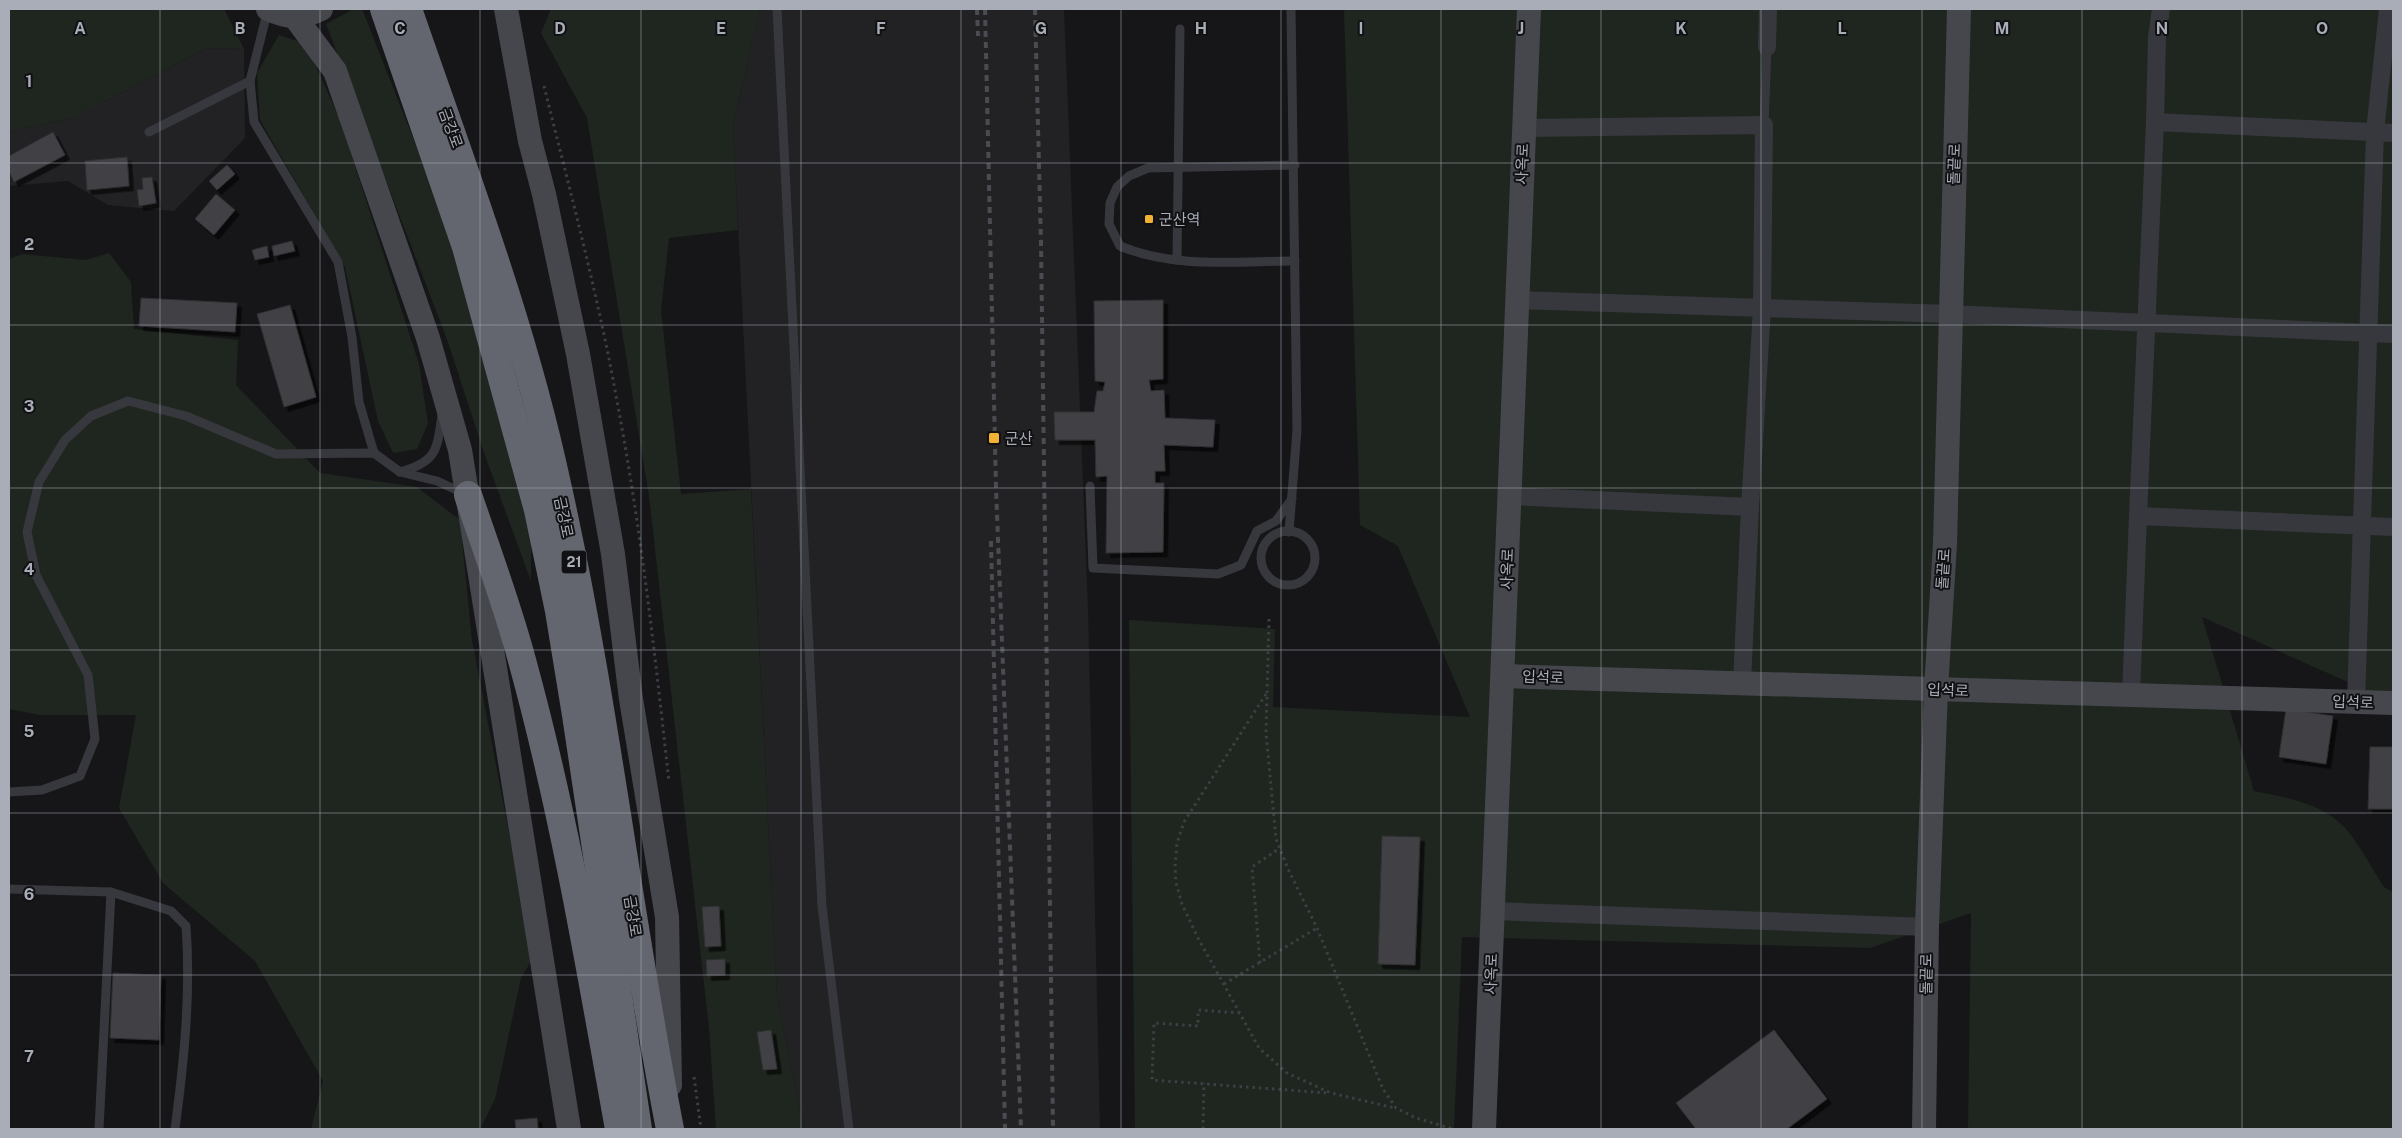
<svg xmlns="http://www.w3.org/2000/svg" width="2402" height="1138" font-family="'Public Sans','Noto Sans KR',sans-serif">
	<style>
		.built { fill: #222225 }
		.green { fill: #1e261f }
		.building { fill: #404145; stroke: #303034; filter: url(#shadow) }
		.lines { fill: none; stroke-linecap: round; stroke-linejoin: round }
		.path { stroke: #3d3f44; stroke-width: 3; stroke-dasharray: 2.5 4; stroke-linecap: butt }
		.lane { stroke: #37383d; stroke-width: 9 }
		.street { stroke: #37383d; stroke-width: 18 }
		.secondary { stroke: #45474d; stroke-width: 24 }
		.highway { stroke: #63666e; stroke-width: 28 }
		.rail { stroke: #4a4c52; stroke-width: 4; stroke-dasharray: 6 5; stroke-linecap: butt }
		.grid { fill: none; stroke: #a8adb8; stroke-width: 1; stroke-opacity: 0.55 }
		.poi-dot { fill: #f2b134; stroke: #111113; stroke-width: 2 }
		.labels { text-anchor: middle; dominant-baseline: central; stroke-width: 4; stroke-linejoin: round; paint-order: stroke }
		.shield { fill: #111113; stroke: #7b7e86; stroke-width: 1 }
		.shield-label { font-size: 14px; font-weight: bold; fill: #a8adb8 }
		.street-label { font-size: 15px; fill: #a8adb8; stroke: #111113 }
		.poi-label { font-size: 15px; fill: #a8adb8; stroke: #111113; text-anchor: start }
		.grid-label { font-size: 16px; text-anchor: middle; font-weight: bold; fill: #a8adb8; stroke: #111113; stroke-width: 4; stroke-linejoin: round; paint-order: stroke }
	</style>
	<defs>
		<filter id="shadow"><feDropShadow dx="4.5" dy="4.5" stdDeviation="0" flood-color="#0009"/></filter>
	</defs>
	<rect width="100%" height="100%" fill="#161618"/>
	<g class="built">
		<polygon points="760,9 1064,9 1088,609 1100,1129 804,1129 777,997 733,125"/>
		<polygon points="207,48 244,49 245,138 174,211 108,205 68,181 9,186 9,132 76,117"/>
	</g>
	<g class="green">
		<polygon points="9,9 224,9 244,49 207,48 76,117 9,132"/>
		<polygon points="354,9 362,9 440,206 531,535 531,581 483,450 448,342 326,24"/>
		<polygon points="551,9 760,9 733,125 738,230 669,238 661,310 681,494 751,489 777,997 804,1129 716,1129 709,1028 649,496 587,118 541,33"/>
		<path d="M1344,9H2393V702L2202,617L2254,791C2289,798 2328,804 2351,835C2363,851 2373,870 2384,887L2393,892V1129H1968L1971,913L1870,948L1462,937L1454,1129H1135L1129,620L1275,629L1273,707L1470,717L1398,546L1360,525Z"/>
		<polygon points="279,35 306,44 340,120 419,364 428,423 417,449 393,453 378,421 345,267 260,120 257,73"/>
		<polygon points="109,253 131,282 134,329 238,340 236,385 320,473 417,487 460,520 472,640 533,958 521,978 495,1099 480,1129 311,1129 323,1081 255,961 163,883 119,808 136,715 40,715 9,709 9,259 22,254 86,260"/>
	</g>
	<g class="building">
		<polygon points="53,132 65,155 14,182 9,171 9,156"/>
		<polygon points="127,157 129,186 87,190 85,161"/>
		<polygon points="227,165 235,174 217,190 209,181"/>
		<polygon points="152,177 156,203 139,206 137,190 143,189 142,178"/>
		<polygon points="216,194 235,210 214,235 195,219"/>
		<polygon points="292,241 295,251 274,256 272,246"/>
		<polygon points="267,246 269,257 255,260 252,250"/>
		<polygon points="141,298 237,303 235,332 139,326"/>
		<polygon points="1163,300 1163,379 1149,380 1151,391 1164,390 1165,418 1215,420 1213,447 1164,445 1165,471 1155,471 1155,483 1164,483 1163,552 1106,553 1107,476 1096,477 1095,440 1055,440 1054,412 1094,412 1097,391 1103,391 1105,382 1095,381 1094,301"/>
		<polygon points="290,305 316,397 284,407 257,314"/>
		<polygon points="2286,709 2333,716 2326,764 2279,757"/>
		<polygon points="2370,747 2393,747 2393,809 2368,809"/>
		<polygon points="1382,836 1420,837 1415,965 1378,964"/>
		<polygon points="719,906 721,946 705,947 702,907"/>
		<polygon points="725,959 725,975 707,976 706,960"/>
		<polygon points="113,973 161,975 159,1040 110,1038"/>
		<polygon points="771,1030 777,1069 763,1070 757,1032"/>
		<polygon points="1774,1030 1827,1099 1787,1129 1696,1129 1676,1103"/>
		<polygon points="537,1118 538,1129 516,1129 515,1120"/>
	</g>
	<g class="lines">
		<g class="path">
			<path d="M544,86C570,191 598,295 617,401C641,528 655,655 669,782"/>
			<polyline points="1269,619 1266,733 1276,839 1288,869 1317,928 1383,1089 1396,1108 1416,1118 1453,1129"/>
			<polyline points="1266,694 1184,822 1177,843 1175,866 1176,883 1182,904 1198,938 1259,1048 1287,1073 1331,1093 1395,1108"/>
			<polyline points="1260,963 1252,867 1280,848"/>
			<polyline points="1224,984 1317,928"/>
			<polyline points="1240,1013 1198,1010 1198,1026 1154,1023 1152,1080 1328,1093"/>
			<polyline points="694,1077 701,1129"/>
			<polyline points="1203,1129 1204,1083"/>
		</g>
		<g class="lane">
			<polyline points="268,9 250,81 254,122 338,262 352,337 359,402 374,453"/>
			<polyline points="777,9 822,906 849,1129"/>
			<polyline points="1764,125 1767,47"/>
			<polyline points="149,132 250,81"/>
			<path d="M1295,165L1148,168L1129,176L1117,187L1110,203L1109,224L1120,246C1174,269 1238,261 1295,261"/>
			<polyline points="1177,260 1180,29"/>
			<path d="M400,472C437,462 437,450 442,415"/>
			<polyline points="1090,486 1093,568 1218,574 1241,565 1257,531 1276,521 1292,499"/>
			<circle cx="1288" cy="558" r="27"/>
			<polyline points="1289,532 1297,430 1291,9"/>
			<polyline points="9,792 42,790 80,776 95,739 88,675 36,575 27,532 39,482 65,440 91,416 128,401 186,416 276,454 374,453 400,472 437,481 465,494"/>
			<path d="M9,889L111,892L171,911L186,926C191,994 184,1061 175,1129"/>
			<polyline points="99,1129 111,892"/>
		</g>
		<g class="street">
			<polyline points="1767,47 1768,9"/>
			<polyline points="2155,122 2157,37 2161,9"/>
			<polyline points="2393,133 2155,122 2138,516 2393,527"/>
			<polyline points="1517,300 1950,314 2393,334"/>
			<polyline points="1510,496 1750,507 1762,308 1764,125 1523,128"/>
			<polyline points="1742,684 1750,507"/>
			<polyline points="2131,695 2138,516"/>
			<polyline points="2356,702 2375,132 2388,9"/>
			<polyline points="1493,911 1927,927"/>
		</g>
		<g class="secondary">
			<path d="M268,9C287,18 302,19 321,9"/>
			<polyline points="506,9 530,141 544,194 578,354 613,554 631,699 667,917 670,1085"/>
			<polyline points="295,17 335,71 428,338 460,450 569,1129"/>
			<polyline points="1503,676 2393,703"/>
			<polyline points="1484,1129 1529,9"/>
			<polyline points="1924,1129 1927,927 1936,689 1945,544 1959,9"/>
		</g>
		<g class="highway">
			<polyline points="384,9 466,247 538,510 559,611 576,715 638,1129"/>
			<path d="M408,9C462,166 522,321 557,484C605,698 628,915 670,1129"/>
			<path d="M468,495C487,551 508,607 523,664C565,817 591,973 619,1129"/>
		</g>
		<g class="rail">
			<polyline points="977,9 978,36"/>
			<polyline points="985,9 996,488 1021,1129"/>
			<polyline points="1035,9 1041,243 1053,1129"/>
			<polyline points="991,541 1005,1129"/>
		</g>
	</g>
	<path class="grid" d="M160,9V1129M320,9V1129M480,9V1129M641,9V1129M801,9V1129M961,9V1129M1121,9V1129M1281,9V1129M1441,9V1129M1601,9V1129M1761,9V1129M1922,9V1129M2082,9V1129M2242,9V1129M9,163H2393M9,325H2393M9,488H2393M9,650H2393M9,813H2393M9,975H2393"/>
	<g class="poi-dot">
		<rect x="1144" y="214" width="10" height="10" rx="2.5"/>
		<rect x="988" y="432" width="12" height="12" rx="2.5"/>
	</g>
	<g class="labels">
		<rect class="shield" x="561.5" y="550.5" width="25" height="23" rx="4"/>
		<g class="shield-label">
			<text x="574" y="562">21</text>
		</g>
		<g class="street-label">
			<text transform="translate(451 128) rotate(70)">금강로</text>
			<text transform="translate(1522 164) rotate(-88)">사옥로</text>
			<text transform="translate(1954 164) rotate(-88)">돌끝로</text>
			<text transform="translate(564 517) rotate(78)">금강로</text>
			<text transform="translate(1507 569) rotate(-88)">사옥로</text>
			<text transform="translate(1943 569) rotate(-86)">돌끝로</text>
			<text transform="translate(1543 677) rotate(2)">입석로</text>
			<text transform="translate(1948 690) rotate(2)">입석로</text>
			<text transform="translate(2353 702) rotate(2)">입석로</text>
			<text transform="translate(633 916) rotate(81)">금강로</text>
			<text transform="translate(1491 974) rotate(-88)">사옥로</text>
			<text transform="translate(1926 974) rotate(-89)">돌끝로</text>
		</g>
		<g class="poi-label">
			<text x="1159" y="219">군산역</text>
			<text x="1005" y="438">군산</text>
		</g>
	</g>
	<g class="grid-label">
		<text x="80" y="34">A</text>
		<text x="240" y="34">B</text>
		<text x="400" y="34">C</text>
		<text x="560" y="34">D</text>
		<text x="721" y="34">E</text>
		<text x="881" y="34">F</text>
		<text x="1041" y="34">G</text>
		<text x="1201" y="34">H</text>
		<text x="1361" y="34">I</text>
		<text x="1521" y="34">J</text>
		<text x="1681" y="34">K</text>
		<text x="1842" y="34">L</text>
		<text x="2002" y="34">M</text>
		<text x="2162" y="34">N</text>
		<text x="2322" y="34">O</text>
		<text x="29" y="87">1</text>
		<text x="29" y="250">2</text>
		<text x="29" y="412">3</text>
		<text x="29" y="575">4</text>
		<text x="29" y="737">5</text>
		<text x="29" y="900">6</text>
		<text x="29" y="1062">7</text>
	</g>
	<rect width="2402" height="1138" fill="none" stroke="#a8adb8" stroke-width="20"/>
</svg>
